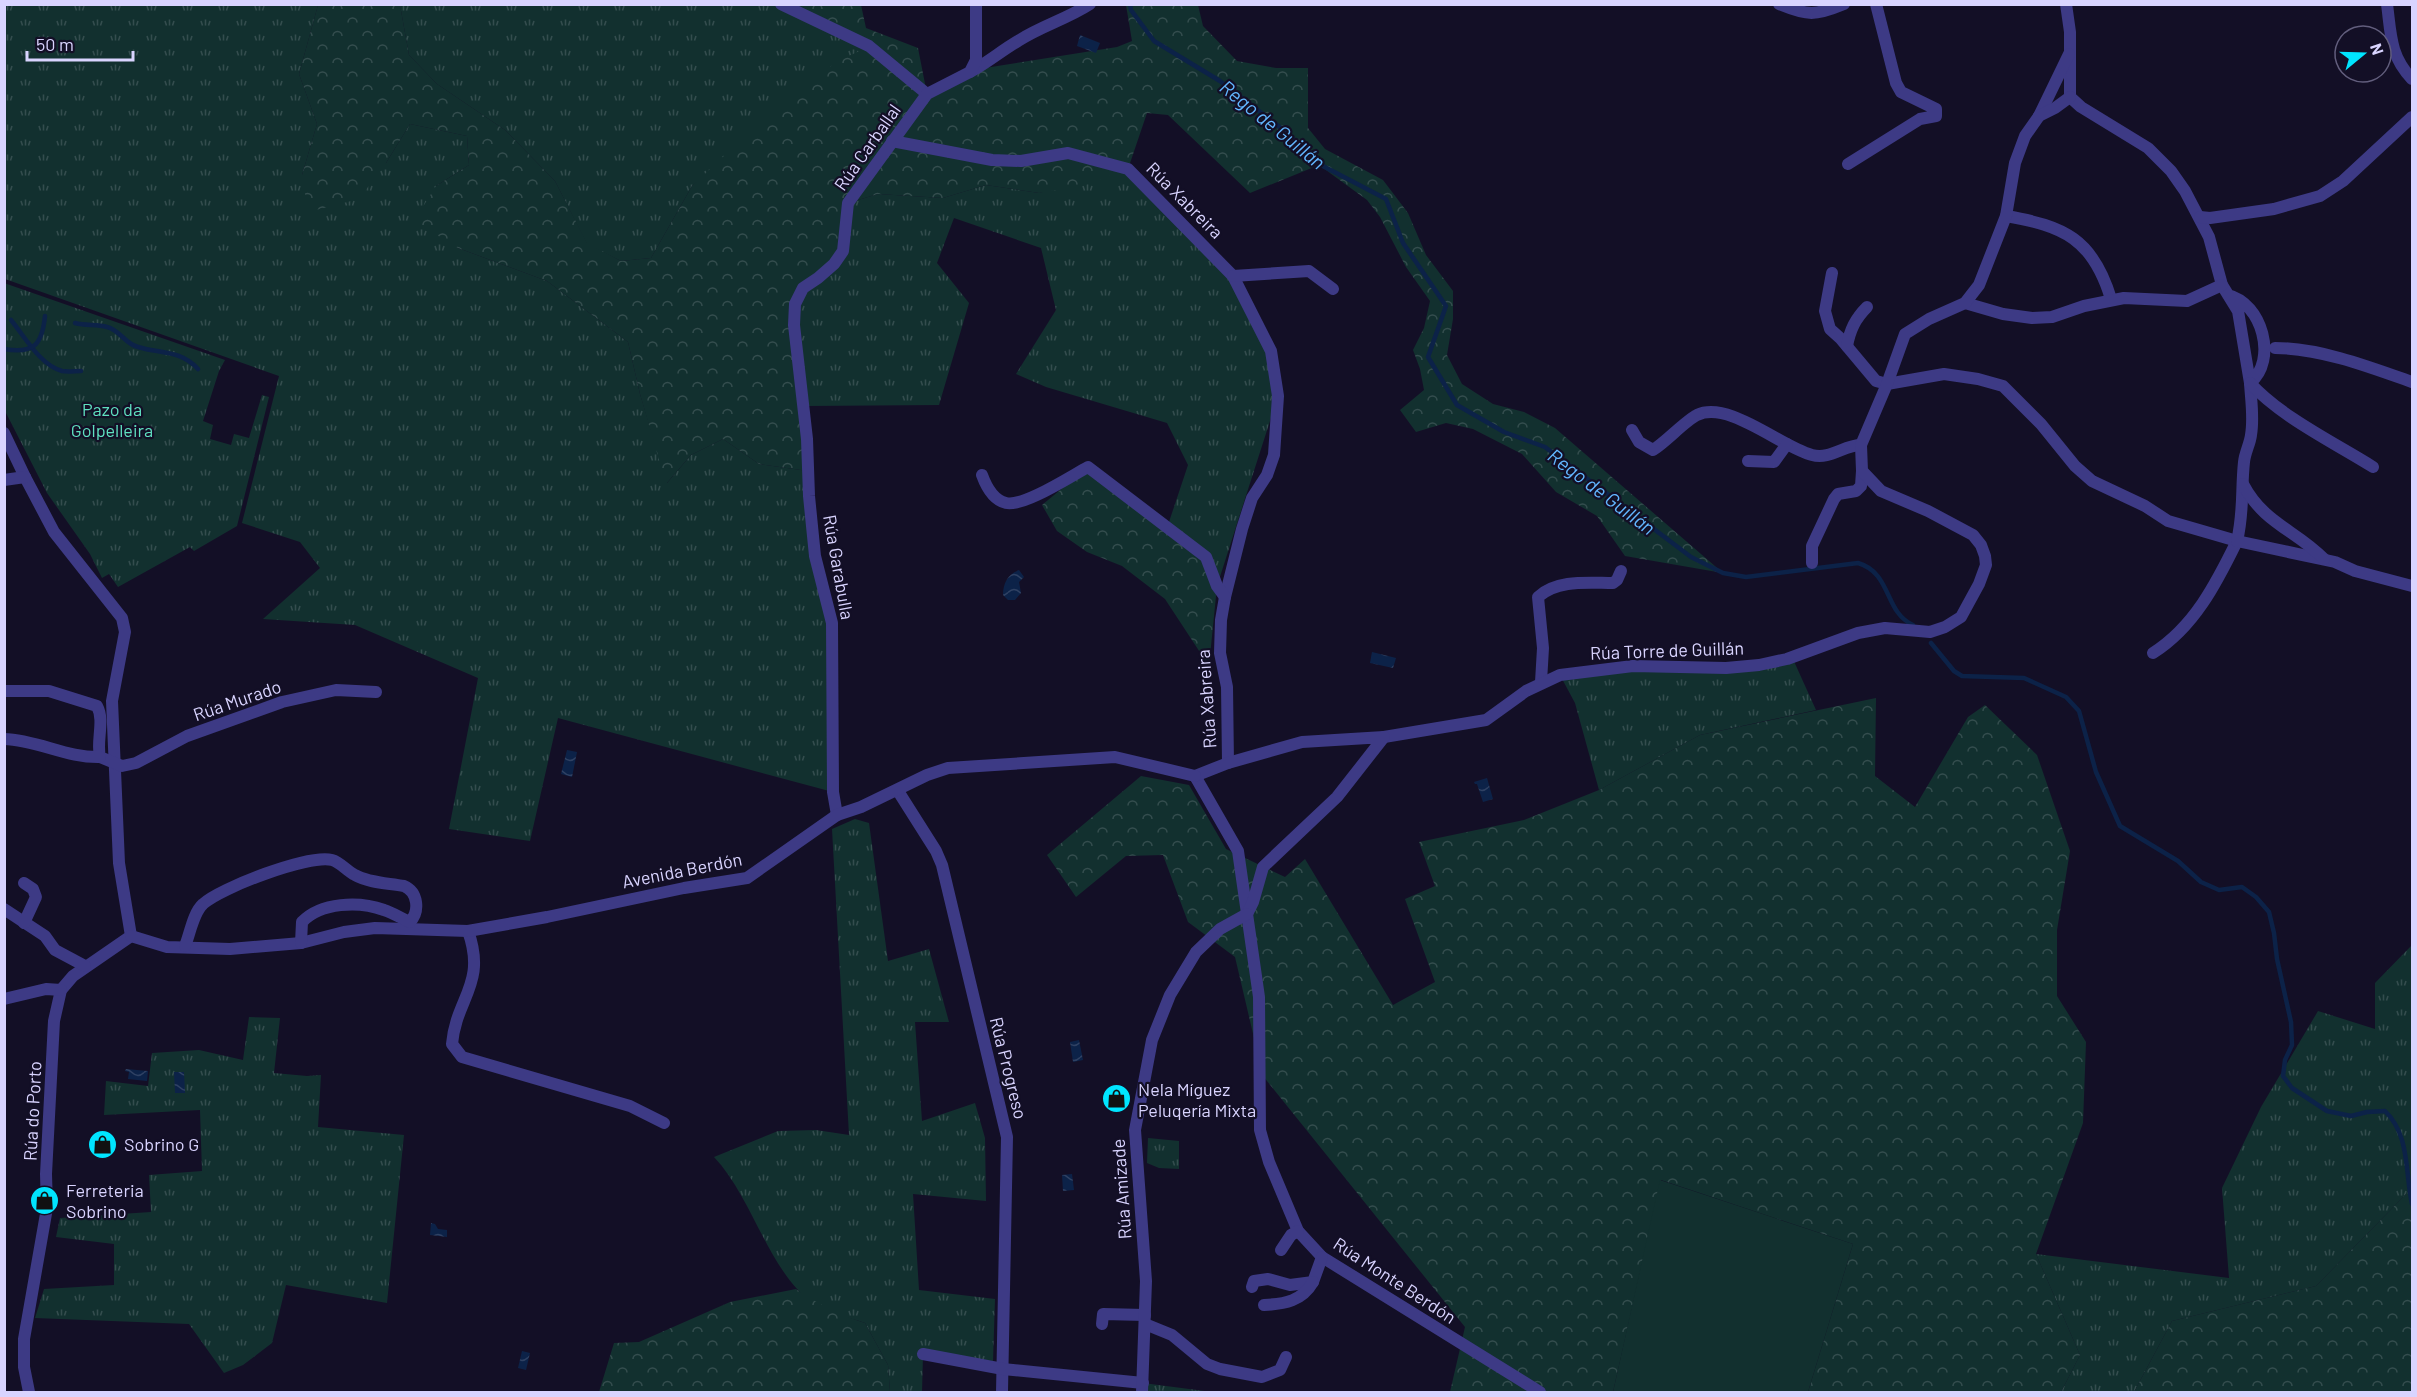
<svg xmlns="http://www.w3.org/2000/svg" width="2417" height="1397" font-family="Barlow,sans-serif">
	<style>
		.grass { fill: url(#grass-tufts) }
		.forest { fill: url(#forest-crowns) }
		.pitch { fill: #12302f }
		.water { fill: url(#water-waves) }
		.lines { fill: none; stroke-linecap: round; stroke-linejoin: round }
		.stream { stroke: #0c2248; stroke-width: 4.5 }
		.street { stroke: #3d3a85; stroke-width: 12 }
		.labels { text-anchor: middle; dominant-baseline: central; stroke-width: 4.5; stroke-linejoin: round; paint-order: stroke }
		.street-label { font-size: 18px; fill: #d9d4ff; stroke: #130f26 }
		.park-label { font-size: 18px; fill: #5fe0c0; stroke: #130f26 }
		.poi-label { font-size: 18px; fill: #d9d4ff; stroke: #130f26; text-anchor: start }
		.water-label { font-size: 20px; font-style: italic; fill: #62b6ff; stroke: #130f26 }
	</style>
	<defs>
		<pattern id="grass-tufts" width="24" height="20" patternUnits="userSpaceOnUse" patternTransform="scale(1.5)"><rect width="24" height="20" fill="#12302f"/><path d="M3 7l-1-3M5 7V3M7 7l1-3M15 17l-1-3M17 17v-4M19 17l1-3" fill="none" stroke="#344d4e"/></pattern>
		<pattern id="forest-crowns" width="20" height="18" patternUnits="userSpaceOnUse" patternTransform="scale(1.5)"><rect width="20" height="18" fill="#12302f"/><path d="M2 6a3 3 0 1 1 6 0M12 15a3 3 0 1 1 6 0" fill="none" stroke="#344d4e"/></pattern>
		<pattern id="water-waves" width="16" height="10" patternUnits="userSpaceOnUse" patternTransform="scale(1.5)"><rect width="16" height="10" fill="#0c2248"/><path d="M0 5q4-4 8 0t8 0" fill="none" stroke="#2f4163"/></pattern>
	</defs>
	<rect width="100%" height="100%" fill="#130f26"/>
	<g class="grass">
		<polygon points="5,5 318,5 299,74 317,124 302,175 386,163 410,124 467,136 469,165 436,186 458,248 547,281 628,342 640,394 667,483 691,455 723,439 759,464 808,471 809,496 832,623 833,792 558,718 530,841 449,829 478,678 355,625 263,619 320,568 300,542 242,523 279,376 5,279"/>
		<polygon points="400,5 781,5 869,46 692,186 651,258 621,261 587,244 555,181 505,130 437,84 409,55"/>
		<polygon points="1128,169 1224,265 1271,351 1278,396 1217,586 1167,528 1188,465 1167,423 1046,387 1016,374 1056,310 1041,248 954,218 937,263 969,303 939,405 804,406 794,325 803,288 848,203 878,194 943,198 986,185 1039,193"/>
		<polygon points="4,283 225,360 219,371 203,421 213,425 210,439 231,445 234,434 249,438 262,395 269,397 237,526 194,551 190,547 118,587 109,574 102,578 90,554 47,493 5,411"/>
		<polygon points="1792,657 1816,710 1700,735 1599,790 1575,703 1560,675 1726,668"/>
		<path d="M855,819L869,823L888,961L929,949L949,1022H915L922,1121L975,1103L985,1138L986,1201L913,1194L919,1290L995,1299L993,1361L923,1355L922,1392H890L888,1365L865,1323C848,1317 827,1313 813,1303C768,1271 753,1198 714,1157L778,1131L816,1130L849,1135L832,829Z"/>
		<polygon points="2412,945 2412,1188 2316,1286 2172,1321 2134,1392 2061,1392 2080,1355 2036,1254 2229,1278 2222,1188 2261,1107 2318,1011 2375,1029 2375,983"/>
		<polygon points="249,1017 280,1018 274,1073 307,1076 321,1075 318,1127 404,1135 387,1303 286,1285 272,1343 243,1365 224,1373 189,1324 35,1318 44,1289 114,1285 114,1244 56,1237 60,1218 151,1212 149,1175 202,1171 200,1110 104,1115 106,1081 148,1086 152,1053 199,1050 243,1060"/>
		<polygon points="1148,1138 1179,1141 1179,1169 1159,1168 1147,1163"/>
		<polygon points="1143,1383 1212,1392 1142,1392"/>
	</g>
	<g class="forest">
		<polygon points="318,5 400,5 409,55 437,84 505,130 555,181 587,243 621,261 651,258 692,186 760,122 836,62 868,47 781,5 861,5 866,28 918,48 927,94 985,68 1117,47 1132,41 1126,5 1198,5 1203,26 1237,61 1276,68 1308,68 1308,128 1325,149 1383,180 1408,213 1426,255 1453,291 1453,319 1447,355 1462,384 1493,404 1524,412 1555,428 1723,573 1625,556 1597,516 1556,492 1522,454 1473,429 1446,423 1416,432 1400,410 1424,390 1420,369 1413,350 1424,328 1430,301 1406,267 1380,217 1367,200 1319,165 1250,193 1168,115 1147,113 1128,169 1082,186 1039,193 986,185 943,198 878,194 848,203 843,251 795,304 808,471 759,464 723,439 691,455 666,484 640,394 628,342 547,281 458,248 414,221 436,186 469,165 467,136 410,124 386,163 359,199 308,212 302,175 317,124 299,74"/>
		<polygon points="1088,467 1206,557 1217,586 1209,666 1165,599 1122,566 1087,552 1057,531 1042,505"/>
		<polygon points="1876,698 1875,776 1915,807 1968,717 1985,705 2037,755 2070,851 2057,930 2057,996 2086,1042 2083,1123 2036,1254 2080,1355 2061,1392 1808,1392 1853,1244 1661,1180 1613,1392 1450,1392 1465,1327 1263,1076 1235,957 1188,922 1163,855 1126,856 1076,897 1047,855 1141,776 1189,785 1226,849 1285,877 1305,859 1393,1005 1435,982 1405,899 1435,886 1419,842 1524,820 1599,790 1700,735"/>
		<polygon points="2412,1188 2412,1392 2134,1392 2172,1321 2316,1286"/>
		<path d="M796,1289C818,1304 839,1315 865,1323L888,1365L890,1392H599L614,1343L639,1342L730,1302Z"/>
	</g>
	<polygon class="pitch" points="1660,1180 1853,1244 1808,1392 1613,1392"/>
	<g class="water">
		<polygon points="1080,35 1100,43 1096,53 1077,46"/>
		<path d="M1019,570L1024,577L1019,582L1021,593L1015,600H1008L1003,595C1003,583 1008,574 1019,570Z"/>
		<polygon points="1372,652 1396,658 1393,668 1370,663"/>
		<polygon points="567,750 577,752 572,777 561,774"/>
		<polygon points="1487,778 1493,799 1483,802 1477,784 1475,784 1474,782"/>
		<polygon points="1079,1040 1083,1060 1073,1062 1070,1042"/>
		<polygon points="126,1069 148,1071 147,1081 128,1079 129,1072 125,1071"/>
		<polygon points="174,1072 184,1072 185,1093 175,1093"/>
		<polygon points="1072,1174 1074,1190 1063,1191 1062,1175"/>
		<polygon points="431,1223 435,1224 438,1229 447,1230 447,1237 430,1235"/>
		<polygon points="522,1351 530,1353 526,1370 518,1368"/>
	</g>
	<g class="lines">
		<g class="stream">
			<path d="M1130,4L1131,10L1154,41L1220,81L1286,132L1319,164L1386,199L1403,243L1446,306L1428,357L1457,405L1504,432L1545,447L1691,557L1723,573L1746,577L1858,563C1892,573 1884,612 1913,625"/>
			<path d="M11,320C25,337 40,365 62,371C68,372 75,371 81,371"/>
			<path d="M75,323C86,326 97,324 107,327C120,330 125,344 138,347C161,354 181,350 198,369"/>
			<path d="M4,349C34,354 42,345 45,316"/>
			<path d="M1931,643L1954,671L1962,676L2024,678L2066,697L2079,711L2096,772L2120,826L2178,861L2201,882L2219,890L2242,887L2256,897L2269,912L2274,933L2277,959L2291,1022L2292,1045L2285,1060L2283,1076L2292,1088L2327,1111L2351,1116L2367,1112L2385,1111C2410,1135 2405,1172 2412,1204"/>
		</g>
		<g class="street">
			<polyline points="781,4 869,46 927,94"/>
			<path d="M1779,4C1808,16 1815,16 1844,4"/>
			<polyline points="2066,4 2070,32 2070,97"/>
			<path d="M2387,4C2391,35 2390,56 2412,79"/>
			<path d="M970,72C987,63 1001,51 1018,41C1041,26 1067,19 1090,4"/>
			<path d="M2070,97L2081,107L2148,148L2171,171L2185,191L2209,237L2222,285L2238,311L2250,383C2278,360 2262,303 2228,295"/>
			<polyline points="2039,116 2069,54"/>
			<polyline points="892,141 992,160 1021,161 1068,153 1128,169 1233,276 1271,351 1278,396 1274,455 1267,475 1252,498 1242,529 1225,597 1221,620 1220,653 1227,687 1228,763"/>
			<polyline points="1848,164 1920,119 1936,116 1936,109 1901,92 1896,83 1876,4"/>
			<path d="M2006,216C2064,226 2093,239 2111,299"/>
			<polyline points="2200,217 2210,218 2274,209 2320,196 2343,181 2412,117"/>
			<path d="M1832,273L1825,311L1830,329L1840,338L1876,381L1887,384L1944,374L1978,379L2003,386L2041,424L2075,466L2092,481L2145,506L2168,521L2237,541C2216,584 2194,627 2153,653"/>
			<polyline points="1233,276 1309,271 1333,289"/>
			<polyline points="1965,303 2003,314 2032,318 2052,317 2084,306 2124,298 2187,301 2222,285"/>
			<path d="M1847,346C1850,330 1855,319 1867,307"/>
			<path d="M2275,348C2320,348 2370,367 2412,382"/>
			<path d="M2250,383C2251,400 2254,418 2251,435C2250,444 2245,452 2244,462C2241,490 2244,512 2237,541L2335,562L2355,571L2412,586"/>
			<path d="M2250,383C2281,417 2333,442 2373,467"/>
			<path d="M1632,430L1639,442L1653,450C1667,441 1685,421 1697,415C1729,400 1781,447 1812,455C1830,460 1844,445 1861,445"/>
			<polyline points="4,433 25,477 54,532 122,618 125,632 112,701 119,863 131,936 73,976 61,990 54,1021 46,1174 47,1208 24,1339 24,1367 29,1392"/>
			<polyline points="1748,461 1774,462 1787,444"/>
			<path d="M982,475C986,486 993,500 1006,503C1024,507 1071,476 1088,467L1206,557L1217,586L1225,597"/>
			<polyline points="4,480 25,477"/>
			<path d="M2243,484C2264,524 2296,530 2324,559"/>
			<polyline points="1812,563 1812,546 1834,499 1838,494 1856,491 1861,486 1862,471"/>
			<path d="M1541,682L1543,648L1538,597C1557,579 1589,583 1613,583L1617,580L1621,571"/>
			<path d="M4,691H49L97,706C105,721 96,741 100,757L122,766L136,763L187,736L282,702L336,690L376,692"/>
			<polyline points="1384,737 1486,720 1526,691 1560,675 1633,666 1726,668 1759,665 1787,659 1858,633 1885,628 1930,632 1945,627 1961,617 1979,584 1986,565 1985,556 1981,545 1973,535 1928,511 1881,491 1862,471 1861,445 1887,384 1905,334 1929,319 1965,303 1979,285 2006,216 2015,163 2025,136 2039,116 2055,108 2070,97"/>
			<path d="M4,739C38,740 67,758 100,757"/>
			<polyline points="1195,776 1238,851 1259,997 1260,1130 1269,1162 1298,1231 1322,1257 1540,1392"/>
			<polyline points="1195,776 1228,763 1302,742 1384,737 1337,797 1263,867 1253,902 1247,914"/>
			<polyline points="898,791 936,851 942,865 1007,1137 1002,1392"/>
			<polyline points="837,815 833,792 832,623 815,556 809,496 807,439 794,325 795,304 803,288 818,278 834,264 843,251 848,203 927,94 970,72 976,60 976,4"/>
			<polyline points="4,909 45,936 55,950 85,966"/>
			<polyline points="24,923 36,897 33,889 24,883"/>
			<path d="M468,931C487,984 456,998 452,1044L462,1057L630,1106L664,1123"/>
			<polyline points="131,936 167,947 230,949 301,943 344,932 375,928 468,931 547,917 684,888 747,878 837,815 861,807 927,775 948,768 1115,757 1195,776"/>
			<path d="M185,946C190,934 193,913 203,904C220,888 309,854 332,860C340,862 347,871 355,875C369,883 388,883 404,886C418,892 420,911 410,922C401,918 393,913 384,910C359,901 321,902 302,922L301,943"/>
			<polyline points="4,999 46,989 61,990"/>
			<polyline points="1281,1250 1291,1235 1298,1231"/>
			<polyline points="1252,1287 1254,1281 1268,1279 1290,1285 1313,1282 1322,1257"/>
			<path d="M1264,1305C1285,1304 1302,1301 1313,1282"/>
			<polyline points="1102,1324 1103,1314 1145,1315"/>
			<polyline points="1145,1324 1172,1335 1207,1364 1220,1369 1262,1377 1280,1370 1286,1357"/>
			<polyline points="923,1354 1003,1369 1143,1383"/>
			<polyline points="1142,1392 1146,1281 1135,1130 1152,1040 1170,995 1196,952 1220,929 1247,914"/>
		</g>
	</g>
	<defs>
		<symbol id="shop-disc" viewBox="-11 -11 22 22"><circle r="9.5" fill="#00e5ff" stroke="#130f26"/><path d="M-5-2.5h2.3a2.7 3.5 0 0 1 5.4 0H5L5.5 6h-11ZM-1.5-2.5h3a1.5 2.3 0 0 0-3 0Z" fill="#111"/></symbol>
	</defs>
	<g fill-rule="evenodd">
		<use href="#shop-disc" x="1100" y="1082" width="33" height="33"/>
		<use href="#shop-disc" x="86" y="1128" width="33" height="33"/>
		<use href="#shop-disc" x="28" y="1184" width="33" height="33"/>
	</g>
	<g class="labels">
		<g class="street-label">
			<text transform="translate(867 147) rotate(-55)">Rúa Carballal</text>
			<text transform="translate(1185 200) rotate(45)">Rúa Xabreira</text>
			<text transform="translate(839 567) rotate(80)">Rúa Garabulla</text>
			<text transform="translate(1667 650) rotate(-2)">Rúa Torre de Guillán</text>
			<text transform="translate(1206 699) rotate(-94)">Rúa Xabreira</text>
			<text transform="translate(237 700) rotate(-19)">Rúa Murado</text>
			<text transform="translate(682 870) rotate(-11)">Avenida Berdón</text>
			<text transform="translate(1009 1068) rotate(76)">Rúa Progreso</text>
			<text transform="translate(32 1111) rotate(-87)">Rúa do Porto</text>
			<text transform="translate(1121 1189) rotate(-94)">Rúa Amizade</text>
			<text transform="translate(1395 1280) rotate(33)">Rúa Monte Berdón</text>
		</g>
		<g class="park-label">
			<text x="112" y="409">Pazo da<tspan x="112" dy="21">Golpelleira</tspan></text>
		</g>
		<g class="poi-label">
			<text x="1138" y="1089">Nela Míguez<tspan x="1138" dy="21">Peluqería Mixta</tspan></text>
			<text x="124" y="1144">Sobrino G</text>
			<text x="66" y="1190">Ferreteria<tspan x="66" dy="21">Sobrino</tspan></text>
		</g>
		<g class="water-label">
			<text transform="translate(1273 124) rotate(39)">Rego de Guillán</text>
			<text transform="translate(1602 491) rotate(37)">Rego de Guillán</text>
		</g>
	</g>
	<rect width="2417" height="1397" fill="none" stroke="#d9d4ff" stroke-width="12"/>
	<g transform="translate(2363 54) rotate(71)"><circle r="28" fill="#130f26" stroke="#625e7d" stroke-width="1.5"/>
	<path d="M0-4.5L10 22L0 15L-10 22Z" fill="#00e5ff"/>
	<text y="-9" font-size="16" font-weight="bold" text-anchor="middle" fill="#d9d4ff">N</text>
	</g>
	<path d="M27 51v9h106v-9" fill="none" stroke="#d9d4ff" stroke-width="3"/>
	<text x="36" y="51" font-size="18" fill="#d9d4ff" stroke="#130f26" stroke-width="4.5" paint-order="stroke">50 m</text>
</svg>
